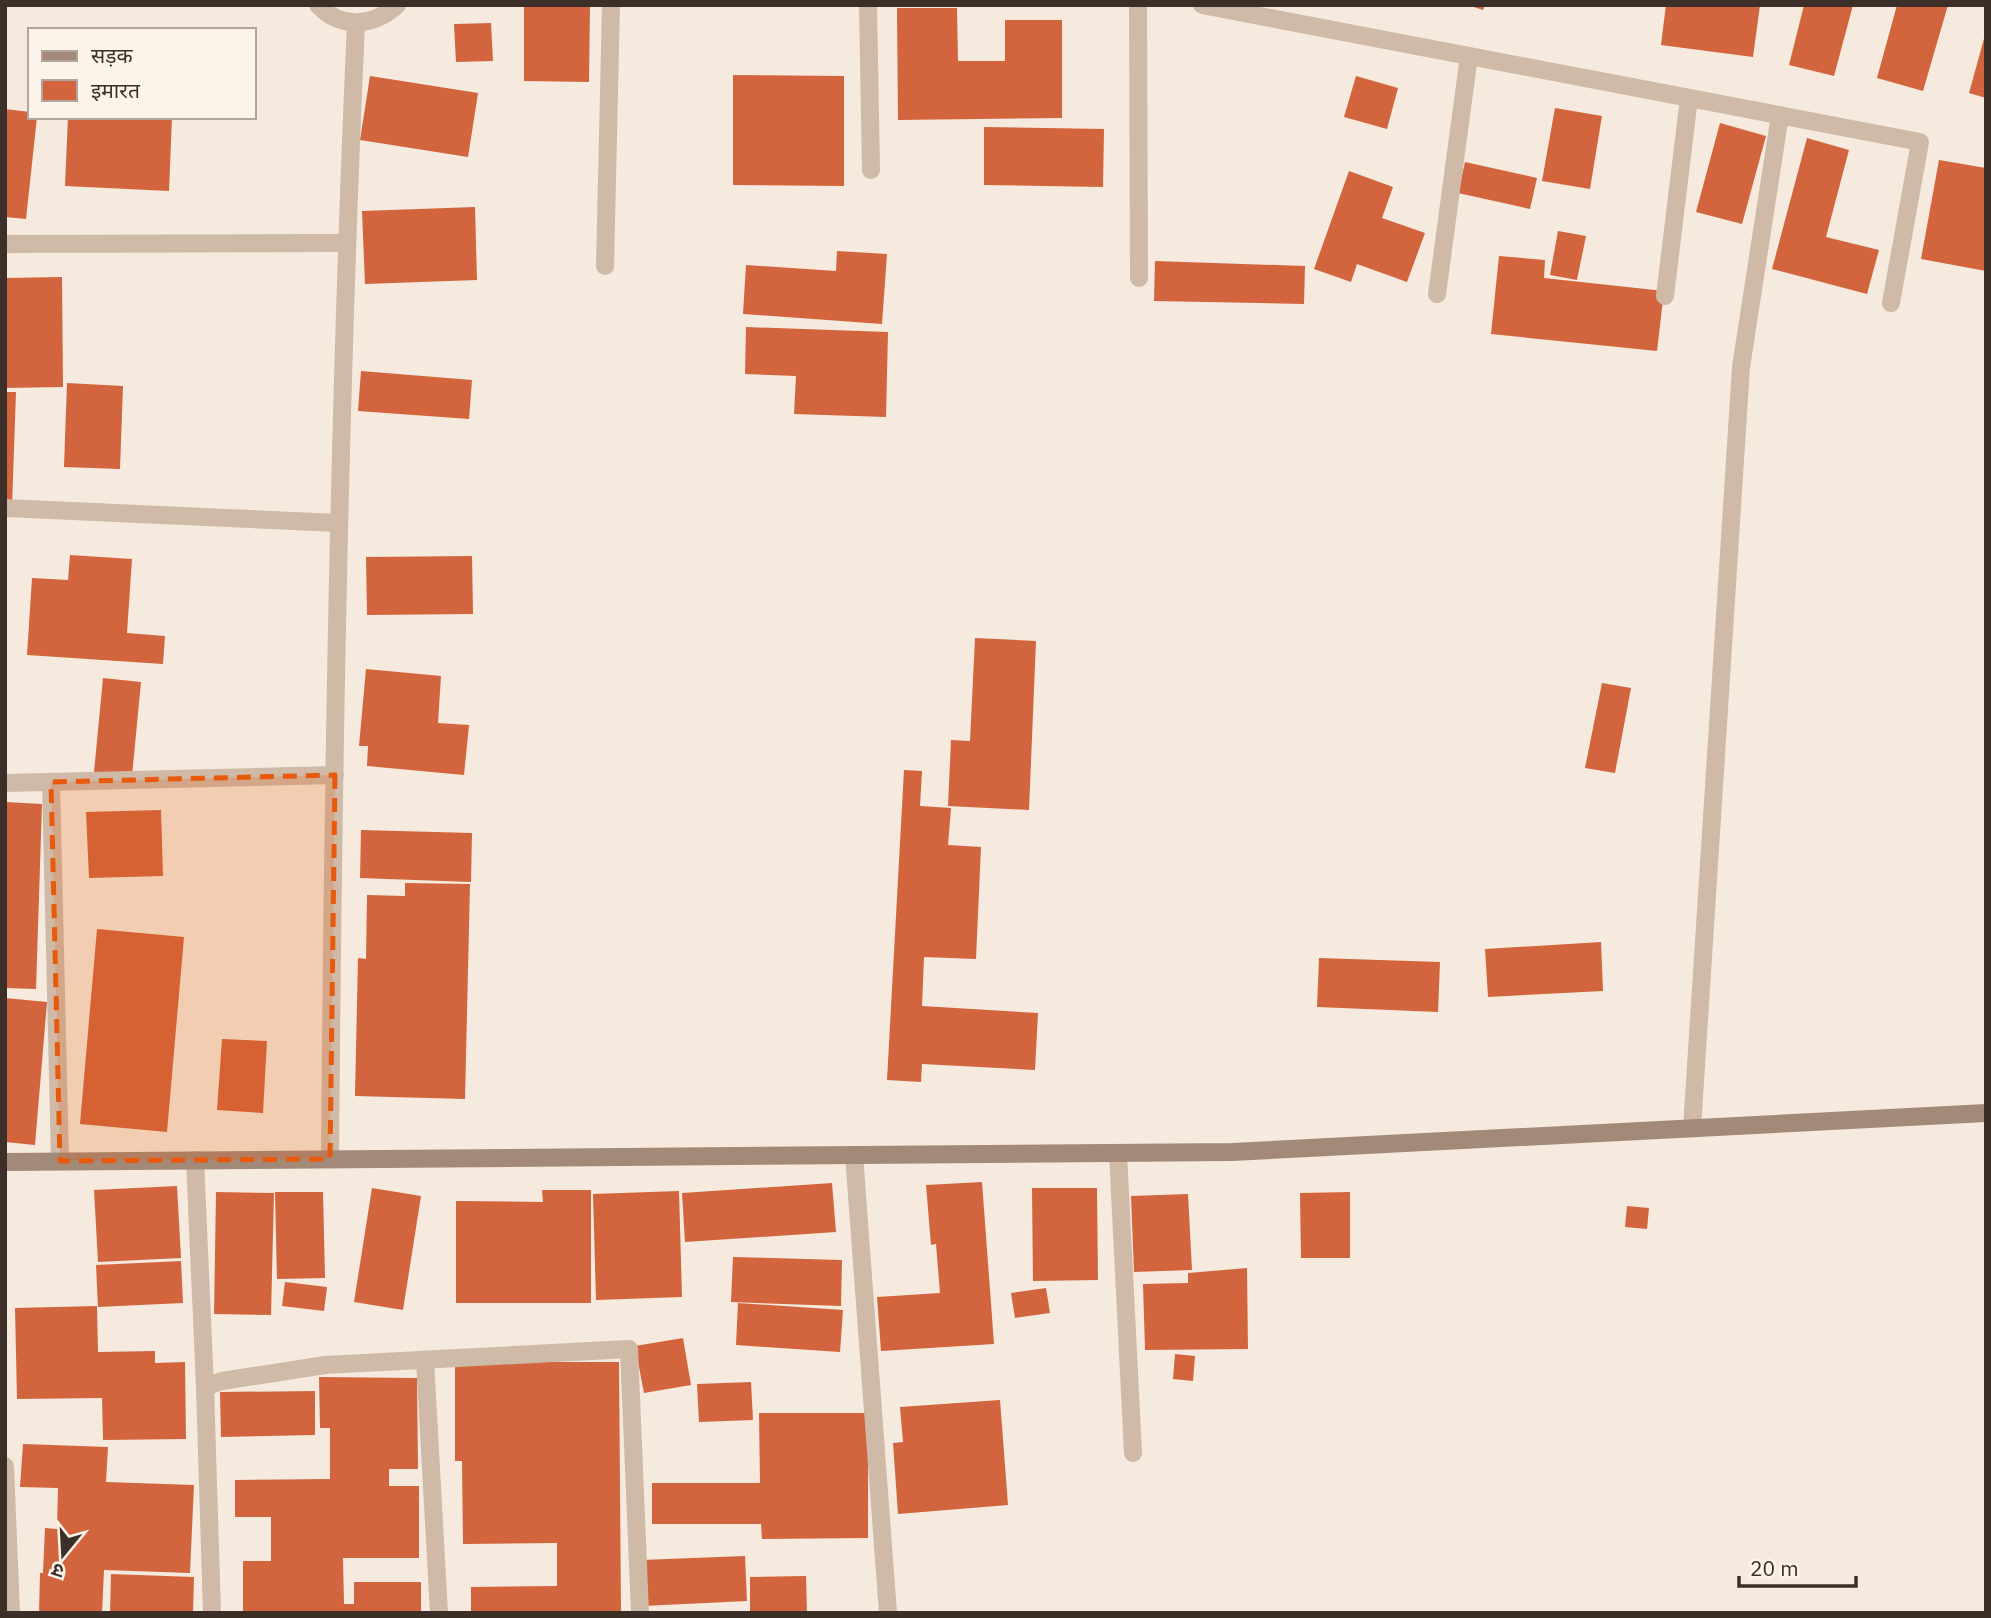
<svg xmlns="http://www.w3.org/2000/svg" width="1991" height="1618" font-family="'IBM Plex Sans','Noto Sans Devanagari',sans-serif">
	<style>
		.building { fill: #d2653e }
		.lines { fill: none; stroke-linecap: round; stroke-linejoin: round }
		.street { stroke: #cfbaa7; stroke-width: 18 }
		.secondary { stroke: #a38978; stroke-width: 18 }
		.marked { fill: #e8590c; fill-opacity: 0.2; stroke: #e8590c; stroke-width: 5; stroke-dasharray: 14 9; stroke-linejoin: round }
	</style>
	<rect width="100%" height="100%" fill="#f5eadd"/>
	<g class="building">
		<polygon points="524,5 590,5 589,82 524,81"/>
		<polygon points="1468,5 1485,5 1483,10"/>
		<polygon points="1666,5 1760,5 1753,57 1661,45"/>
		<polygon points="1804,5 1853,5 1834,76 1789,65"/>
		<polygon points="1897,5 1948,5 1923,91 1877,78"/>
		<polygon points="897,8 957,8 958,61 1005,61 1005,20 1062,20 1062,118 898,120"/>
		<polygon points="491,23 493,61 456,62 454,24"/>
		<polygon points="1985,35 1986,35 1986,98 1969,93"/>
		<polygon points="733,75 844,76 844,186 733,185"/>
		<polygon points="370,76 478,93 468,157 360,140"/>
		<polygon points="1356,76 1398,88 1387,129 1344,117"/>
		<polygon points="1555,108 1602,116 1590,189 1542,181"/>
		<polygon points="5,109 30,112 30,117 37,117 26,219 5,217"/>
		<polygon points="68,117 172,117 169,191 65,186"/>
		<polygon points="1720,123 1766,136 1742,224 1696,212"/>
		<polygon points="984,127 1104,129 1103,187 984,185"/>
		<polygon points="1807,138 1849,150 1826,237 1879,250 1867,294 1772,269"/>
		<polygon points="1939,160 1986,168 1986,271 1921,259"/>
		<polygon points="1465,162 1537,178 1530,209 1458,193"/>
		<polygon points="1349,171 1393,187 1382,218 1425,233 1407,282 1357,264 1351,282 1314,269"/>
		<polygon points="475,207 477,280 365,284 362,211"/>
		<polygon points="1558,231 1586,236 1577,280 1550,275"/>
		<polygon points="837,251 887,254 882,324 743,314 746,265 836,271"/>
		<polygon points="1499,256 1545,260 1544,278 1664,291 1657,351 1491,334"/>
		<polygon points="1155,261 1305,266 1304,304 1154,301"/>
		<polygon points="62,277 63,387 5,388 5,278"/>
		<polygon points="746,327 888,332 886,417 794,414 796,376 745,374"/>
		<polygon points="361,371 472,380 469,419 358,411"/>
		<polygon points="67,383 123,386 120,469 64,467"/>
		<polygon points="5,392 16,392 12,506 5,505"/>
		<polygon points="70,555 132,559 127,633 165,636 163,664 27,655 32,578 68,580"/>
		<polygon points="472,556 473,614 367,615 366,557"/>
		<polygon points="975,638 1036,641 1029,810 948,806 951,740 970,741"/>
		<polygon points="366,669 441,676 438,723 469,725 464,775 367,766 368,746 359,746"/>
		<polygon points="103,678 141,682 132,776 94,772"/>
		<polygon points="1602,683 1631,688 1615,773 1585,768"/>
		<polygon points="904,770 922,771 920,806 951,808 948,845 981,847 976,959 924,957 922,1006 1038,1013 1035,1070 922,1064 921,1082 887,1080"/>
		<polygon points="5,802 42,804 36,989 5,988"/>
		<polygon points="161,810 163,876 89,878 86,812"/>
		<polygon points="361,830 472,833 471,882 360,878"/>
		<polygon points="405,883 470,884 465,1099 355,1096 358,958 366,959 367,895 405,896"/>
		<polygon points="97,929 184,937 167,1132 80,1124"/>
		<polygon points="1601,942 1603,991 1488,997 1485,949"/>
		<polygon points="1319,958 1440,962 1438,1012 1317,1007"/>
		<polygon points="5,998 47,1002 35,1145 5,1142"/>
		<polygon points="222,1039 267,1041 263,1113 217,1110"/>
		<polygon points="982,1182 994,1344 881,1351 877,1297 940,1293 936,1244 931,1245 926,1185"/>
		<polygon points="832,1183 836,1232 685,1242 682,1193"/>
		<polygon points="177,1186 181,1258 98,1262 94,1190"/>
		<polygon points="372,1188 421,1196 403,1310 354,1302"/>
		<polygon points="1032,1188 1097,1188 1098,1280 1033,1281"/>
		<polygon points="542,1190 591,1190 591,1303 456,1303 456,1201 543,1202"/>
		<polygon points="679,1191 682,1297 596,1300 593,1194"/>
		<polygon points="216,1192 274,1193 271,1315 214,1314"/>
		<polygon points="275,1192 323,1192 325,1278 277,1279"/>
		<polygon points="1350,1192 1350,1258 1301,1258 1300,1193"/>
		<polygon points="1188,1194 1192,1270 1134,1272 1131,1196"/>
		<polygon points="1627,1206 1649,1208 1647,1229 1625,1227"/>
		<polygon points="733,1257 842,1260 841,1306 731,1302"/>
		<polygon points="181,1261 183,1303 98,1307 96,1265"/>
		<polygon points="1247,1268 1248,1349 1145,1350 1143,1284 1188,1283 1188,1273"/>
		<polygon points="285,1282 327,1287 324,1311 282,1306"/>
		<polygon points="1046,1288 1050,1313 1015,1318 1011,1293"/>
		<polygon points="738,1303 843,1310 840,1352 736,1345"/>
		<polygon points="97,1306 98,1352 155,1351 155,1363 185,1362 186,1439 103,1440 102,1398 17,1399 15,1308"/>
		<polygon points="683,1338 691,1385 644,1393 635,1346"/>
		<polygon points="1175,1354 1195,1356 1193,1381 1173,1379"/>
		<polygon points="455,1362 619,1362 621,1613 471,1613 471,1587 557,1586 557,1543 463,1544 462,1461 455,1461"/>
		<polygon points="319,1377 417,1378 418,1469 389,1469 389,1486 419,1486 419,1558 343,1558 344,1604 354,1604 354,1582 421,1582 421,1613 243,1613 243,1561 271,1561 271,1517 235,1517 235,1480 330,1479 330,1428 320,1428"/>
		<polygon points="751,1382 753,1420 699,1422 697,1384"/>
		<polygon points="315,1391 315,1435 221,1437 220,1392"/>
		<polygon points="1000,1400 1008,1505 898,1514 893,1443 903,1442 900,1407"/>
		<polygon points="759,1413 868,1413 868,1538 762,1539 761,1524 652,1524 652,1483 760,1483"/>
		<polygon points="23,1444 108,1447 106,1482 194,1485 190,1573 104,1570 102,1613 39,1613 40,1573 43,1573 45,1528 57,1529 58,1488 20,1487"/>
		<polygon points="745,1556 747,1601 643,1606 641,1560"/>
		<polygon points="111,1574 194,1577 193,1613 110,1613"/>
		<polygon points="806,1576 807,1613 750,1613 750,1577"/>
	</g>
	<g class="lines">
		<g class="street">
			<path d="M318,5C341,30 374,26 397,5"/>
			<polyline points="868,5 871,170"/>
			<polyline points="1138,5 1139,278"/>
			<polyline points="1202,5 1920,142 1891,303"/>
			<polyline points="5,244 346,243"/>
			<polyline points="605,266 611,5"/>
			<polyline points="1437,294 1469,56"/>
			<polyline points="1665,296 1689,98"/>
			<polyline points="5,508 338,523"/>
			<polyline points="51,782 60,1161"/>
			<polyline points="5,783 335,775"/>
			<polyline points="1692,1128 1741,367 1780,115"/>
			<polyline points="1118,1153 1133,1453"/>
			<polyline points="854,1155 888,1613"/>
			<path d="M330,1159C333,780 339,401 356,23"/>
			<polyline points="195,1160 205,1387 212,1613"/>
			<polyline points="425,1360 439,1613"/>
			<polyline points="205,1387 222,1381 325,1365 629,1349 640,1613"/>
			<polyline points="5,1466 11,1613"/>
		</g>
		<polyline class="secondary" points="5,1162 1232,1152 1986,1113"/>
	</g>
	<path class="marked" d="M335,775L330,1159L60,1161L51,782Z"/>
	<rect width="1991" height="1618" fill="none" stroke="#3b2f28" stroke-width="14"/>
	<rect x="28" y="28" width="228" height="91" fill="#fcf4ea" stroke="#afa59c" stroke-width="2"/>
	<rect x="42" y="51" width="35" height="10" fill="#a38978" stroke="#afa59c" stroke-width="2"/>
	<text x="91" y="63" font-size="21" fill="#3b2f28">सड़क</text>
	<rect x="42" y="80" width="35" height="21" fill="#d2653e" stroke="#afa59c" stroke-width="2"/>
	<text x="91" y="98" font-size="21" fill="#3b2f28">इमारत</text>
	<g transform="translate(63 1555) rotate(198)" stroke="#fcf4ea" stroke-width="5" paint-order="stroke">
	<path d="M0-5L12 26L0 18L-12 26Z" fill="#3b2f28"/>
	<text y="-10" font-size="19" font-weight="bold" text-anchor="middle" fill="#3b2f28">उ</text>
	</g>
	<path d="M1739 1576v10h117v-10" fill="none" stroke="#3b2f28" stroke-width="3.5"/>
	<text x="1750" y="1576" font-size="21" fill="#3b2f28" stroke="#fcf4ea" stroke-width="5" paint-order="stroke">20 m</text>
</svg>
